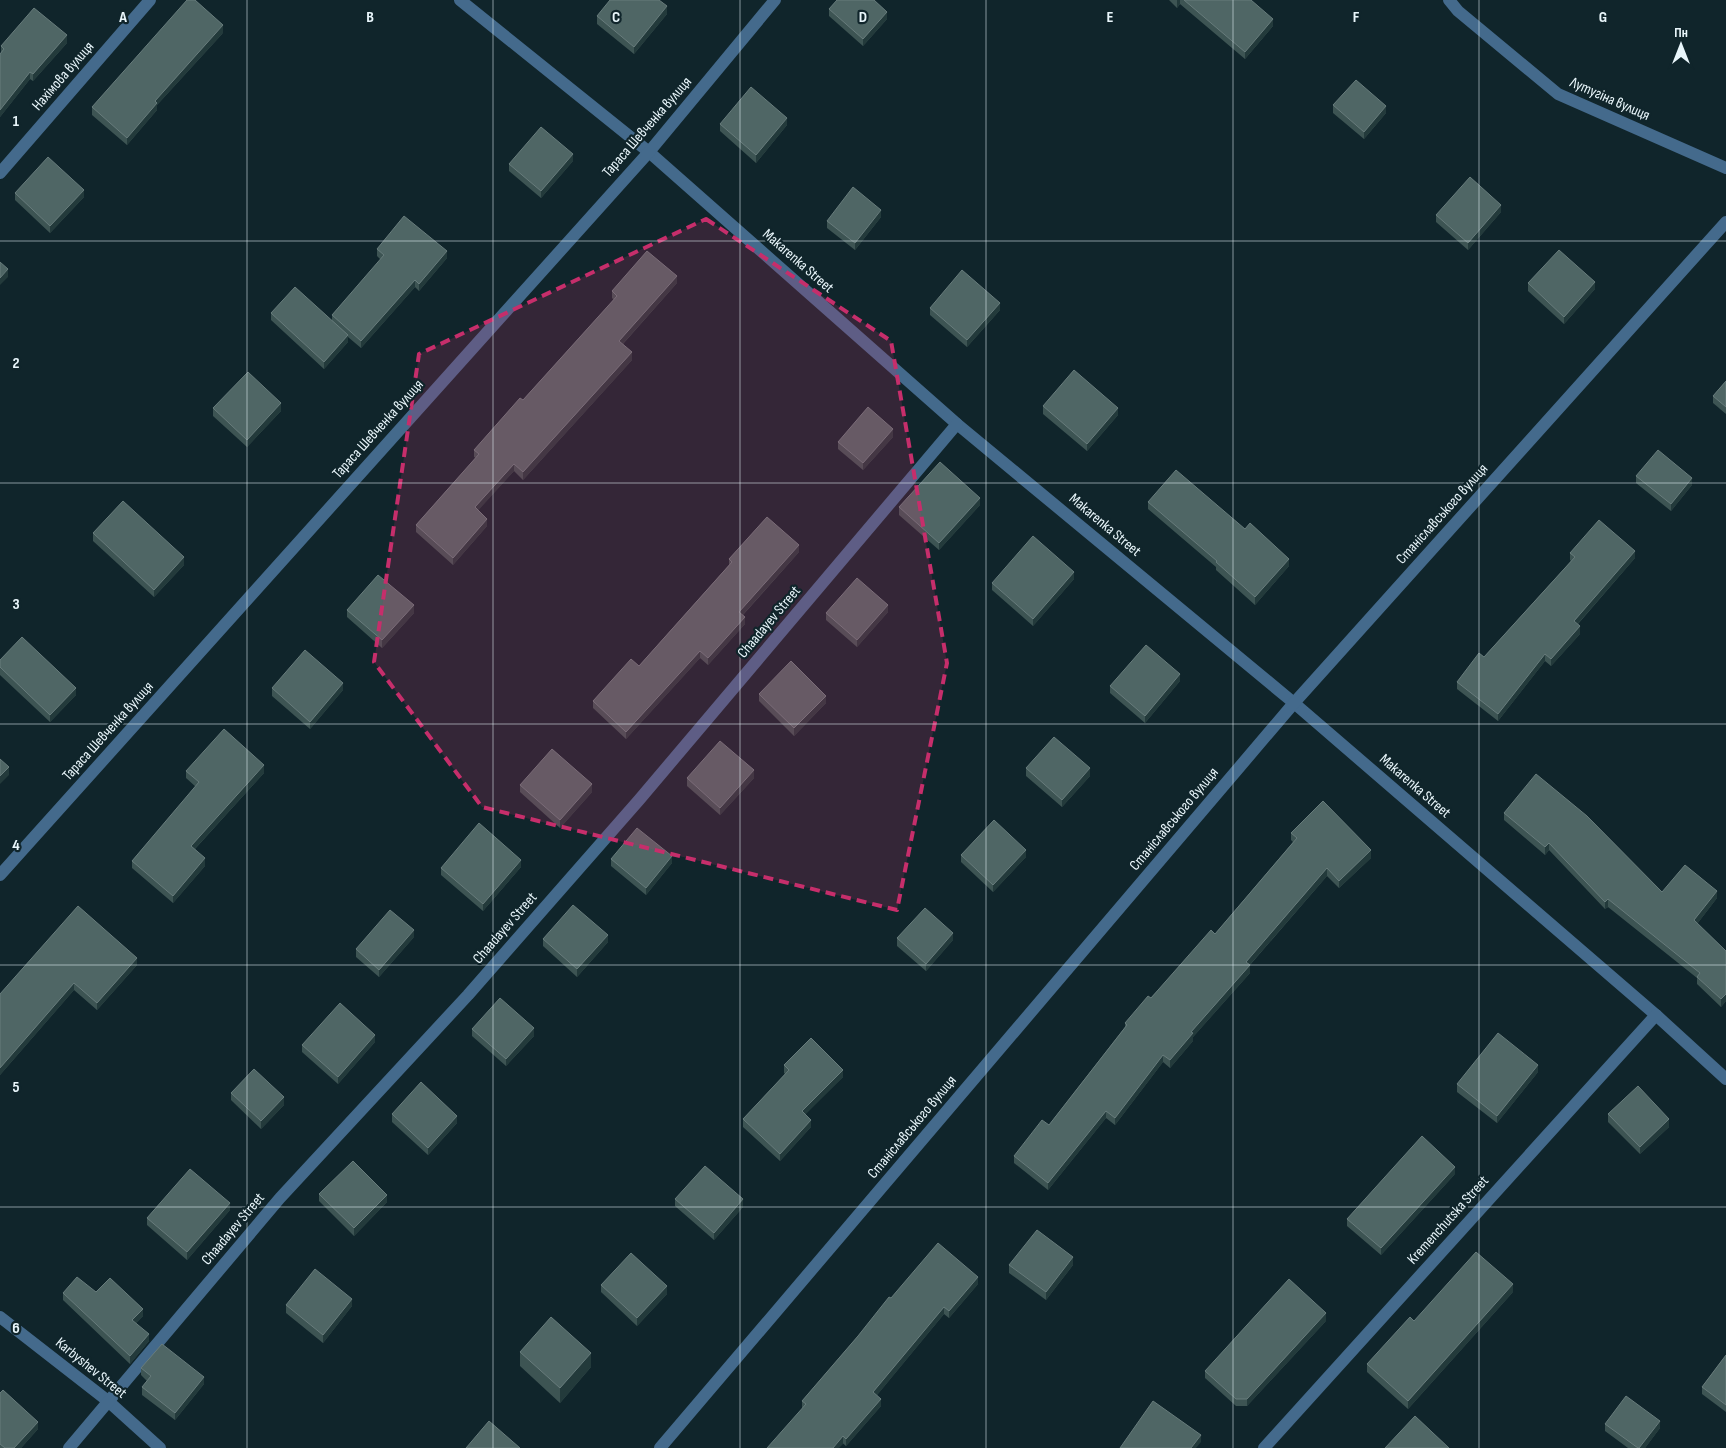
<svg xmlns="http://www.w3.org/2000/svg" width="1726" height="1448" font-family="'Sofia Sans Condensed',sans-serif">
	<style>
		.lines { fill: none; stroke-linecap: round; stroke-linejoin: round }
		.minor { stroke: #446a8c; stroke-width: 12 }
		.wall { fill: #3d5453 }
		.shaded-wall { fill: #233a3b }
		.building { fill: #4f6665; stroke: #687c7c }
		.marked { fill: #c62e6b; fill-opacity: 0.2; stroke: #c62e6b; stroke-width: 4; stroke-dasharray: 10 6; stroke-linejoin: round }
		.grid { fill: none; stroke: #e9f6fb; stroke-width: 1; stroke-opacity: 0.55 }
		.labels { text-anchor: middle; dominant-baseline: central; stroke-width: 4.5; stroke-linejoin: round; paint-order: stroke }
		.street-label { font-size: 15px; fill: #e9f6fb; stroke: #10252b }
		.grid-label { font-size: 16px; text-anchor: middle; font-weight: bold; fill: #e9f6fb; stroke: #10252b; stroke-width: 4.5; stroke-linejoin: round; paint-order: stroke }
	</style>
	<rect width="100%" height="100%" fill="#10252b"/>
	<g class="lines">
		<g class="minor">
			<polyline points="460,0 649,152 957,424 1294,703 1656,1015 1726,1079"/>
			<polyline points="1449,0 1458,11 1558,94 1726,168"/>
			<polyline points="0,173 150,0"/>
			<polyline points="0,875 649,152 775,0"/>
			<polyline points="0,1317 108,1401 160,1448"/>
			<polyline points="69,1448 280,1198 468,995 639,800 957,424"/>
			<polyline points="660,1448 1294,703 1726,222"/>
			<polyline points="1264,1448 1656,1015"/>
		</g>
	</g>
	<g class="wall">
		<polygon points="1169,0 1251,0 1273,26 1245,59 1180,4 1177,8"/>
		<polygon points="829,9 887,19 863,46 829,16"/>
		<polygon points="667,14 634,54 597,24 597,16"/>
		<polygon points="223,33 157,105 157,110 127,145 92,115 92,107"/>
		<polygon points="67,43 33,81 30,79 0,117 0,54 1,53 1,46"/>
		<polygon points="1333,105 1386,113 1364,139 1333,113"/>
		<polygon points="720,124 787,125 756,163 720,131"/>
		<polygon points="573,161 541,198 509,171 509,164"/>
		<polygon points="15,193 84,197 50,233 15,200"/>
		<polygon points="1501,212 1468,250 1436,222 1436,215"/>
		<polygon points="881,217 855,250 827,228 827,221"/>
		<polygon points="377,249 447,258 419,291 415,287 361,348 348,337 348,342 324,369 271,320 271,313 332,320 332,315 381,260 377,256"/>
		<polygon points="677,283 623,344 632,360 523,480 514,471 478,510 487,526 453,565 416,532 416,525 476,458 474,457 474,450 523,400 614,300 612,298 612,291"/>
		<polygon points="1528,283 1595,289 1564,324 1528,291"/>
		<polygon points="930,308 1000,310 967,347 930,315"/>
		<polygon points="1726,381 1726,414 1713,403 1713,396"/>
		<polygon points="1043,406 1118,415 1087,451 1043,414"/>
		<polygon points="213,408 281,411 247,447 213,416"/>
		<polygon points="893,437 863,470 838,449 838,442"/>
		<polygon points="1636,476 1692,485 1671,511 1636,483"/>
		<polygon points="1148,502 1245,529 1289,566 1255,605 1216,570 1216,567 1148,509"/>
		<polygon points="980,505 939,550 899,515 899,507"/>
		<polygon points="93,533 184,565 154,597 93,541"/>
		<polygon points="799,552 743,615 745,624 708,665 700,658 626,739 593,708 593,701 639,666 729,565 729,559"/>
		<polygon points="1570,553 1635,558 1578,624 1580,634 1551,666 1545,661 1498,721 1457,689 1457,682 1484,657 1571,561 1570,560"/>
		<polygon points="1074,579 1033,626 992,590 992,583"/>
		<polygon points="347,610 414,613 382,648 347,617"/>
		<polygon points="888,612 857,647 826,620 826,613"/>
		<polygon points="0,660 76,695 50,722 0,675"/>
		<polygon points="1180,681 1145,723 1110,693 1110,686"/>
		<polygon points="272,688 343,690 310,729 272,696"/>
		<polygon points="759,694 826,703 794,736 759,701"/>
		<polygon points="1026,768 1090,776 1062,807 1026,776"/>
		<polygon points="186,771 264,773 195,849 205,866 173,903 132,868 132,861 196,787 186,778"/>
		<polygon points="687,778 754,778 720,815 687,786"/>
		<polygon points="520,785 592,792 560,828 520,792"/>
		<polygon points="1504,813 1662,892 1717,898 1697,924 1726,951 1726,1001 1721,1007 1697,984 1697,978 1608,907 1605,909 1549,850 1545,855 1504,820"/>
		<polygon points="1291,833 1371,858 1339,888 1327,876 1250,965 1250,973 1193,1037 1193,1041 1170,1068 1163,1062 1115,1125 1106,1118 1048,1190 1014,1163 1014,1156 1049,1125 1125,1027 1125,1023 1215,934 1293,842 1291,840"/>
		<polygon points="961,855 1026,857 993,892 961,862"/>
		<polygon points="611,859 672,863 646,895 611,866"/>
		<polygon points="521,867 483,911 441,875 441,868"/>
		<polygon points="414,937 379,977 356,957 356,949"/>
		<polygon points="897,938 953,940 926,971 897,946"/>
		<polygon points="543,939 608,942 577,977 543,946"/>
		<polygon points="137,965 97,1010 74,990 0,1075 0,994"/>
		<polygon points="472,1029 534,1036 506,1066 472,1036"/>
		<polygon points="375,1042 338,1084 302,1052 302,1045"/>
		<polygon points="784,1065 843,1077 805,1114 811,1127 780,1161 743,1127 743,1119 785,1074 784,1073"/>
		<polygon points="1538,1072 1497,1123 1457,1092 1457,1084"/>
		<polygon points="231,1093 284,1105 261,1129 231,1100"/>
		<polygon points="392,1114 457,1123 428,1155 392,1122"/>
		<polygon points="1608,1114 1669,1127 1640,1154 1608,1122"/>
		<polygon points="1455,1174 1381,1255 1347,1226 1347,1219"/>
		<polygon points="319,1194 387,1202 354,1236 319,1201"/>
		<polygon points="675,1199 743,1207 714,1240 675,1206"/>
		<polygon points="230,1210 187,1260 147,1225 147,1218"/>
		<polygon points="1009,1265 1073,1265 1046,1300 1009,1273"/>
		<polygon points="978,1284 949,1318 944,1314 877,1395 881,1406 846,1446 802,1408 802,1401 891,1298"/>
		<polygon points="601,1285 667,1294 637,1326 601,1292"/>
		<polygon points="96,1292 143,1316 136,1323 149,1341 130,1364 63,1300 63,1293"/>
		<polygon points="1513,1292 1408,1409 1367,1372 1367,1364 1414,1321"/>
		<polygon points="286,1305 352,1306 323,1343 286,1313"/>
		<polygon points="1326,1321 1247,1406 1236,1406 1205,1378 1205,1371"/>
		<polygon points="520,1352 591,1367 560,1403 520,1366"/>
		<polygon points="1726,1355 1726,1412 1702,1394 1702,1387"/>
		<polygon points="141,1368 204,1384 175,1420 142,1395 142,1387 147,1381 141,1375"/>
		<polygon points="0,1393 38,1429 21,1448 0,1448"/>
		<polygon points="1605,1424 1660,1428 1645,1448 1628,1448 1605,1431"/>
	</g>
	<g class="shaded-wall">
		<polygon points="1177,0 1180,0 1180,4 1177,8"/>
		<polygon points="667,6 667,14 634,54 634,47"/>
		<polygon points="887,12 887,19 863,46 863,39"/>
		<polygon points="1273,19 1273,26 1245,59 1245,52"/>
		<polygon points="223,25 223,33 157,105 157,110 127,145 127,138 155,101"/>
		<polygon points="67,35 67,43 33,81 33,74"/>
		<polygon points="30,72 30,79 0,117 0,110"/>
		<polygon points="1386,106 1386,113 1364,139 1364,132"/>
		<polygon points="787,118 787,125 756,163 756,155"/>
		<polygon points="573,154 573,161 541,198 541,191"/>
		<polygon points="84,190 84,197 50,233 50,226"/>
		<polygon points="1501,205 1501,212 1468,250 1468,243"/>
		<polygon points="881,210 881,217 855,250 855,243"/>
		<polygon points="447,251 447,258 419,291 419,284"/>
		<polygon points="8,269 8,277 0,285 0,278"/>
		<polygon points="677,276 677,283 619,348 619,341"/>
		<polygon points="415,280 415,287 361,348 361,341"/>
		<polygon points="1595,282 1595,289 1564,324 1564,317"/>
		<polygon points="1000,303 1000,310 967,347 967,340"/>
		<polygon points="348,335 348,342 324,369 324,362"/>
		<polygon points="632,352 632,360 523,480 523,472"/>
		<polygon points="281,403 281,411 247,447 247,440"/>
		<polygon points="1118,408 1118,415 1087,451 1087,444"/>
		<polygon points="893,429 893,437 863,470 863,463"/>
		<polygon points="514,464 514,471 475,514 475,507"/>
		<polygon points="1692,478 1692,485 1671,511 1671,504"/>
		<polygon points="980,498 980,505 939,550 939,543"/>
		<polygon points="487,519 487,526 453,565 453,558"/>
		<polygon points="799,545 799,552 739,619 739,612"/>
		<polygon points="1635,551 1635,558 1574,628 1574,621"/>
		<polygon points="184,557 184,565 154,597 154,590"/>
		<polygon points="1289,559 1289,566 1255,605 1255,597"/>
		<polygon points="1074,572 1074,579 1033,626 1033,619"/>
		<polygon points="414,605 414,613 382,648 382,640"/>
		<polygon points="888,605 888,612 857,647 857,640"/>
		<polygon points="745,617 745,624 708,665 708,658"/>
		<polygon points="1580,626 1580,634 1551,666 1551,659"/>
		<polygon points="700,651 700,658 626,739 626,732"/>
		<polygon points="1545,654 1545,661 1498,721 1498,714"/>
		<polygon points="1180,674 1180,681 1145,723 1145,716"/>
		<polygon points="343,683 343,690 310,729 310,722"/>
		<polygon points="76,688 76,695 50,722 50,715"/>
		<polygon points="826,696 826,703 794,736 794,728"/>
		<polygon points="264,765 264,773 191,853 191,846"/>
		<polygon points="9,767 9,775 0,784 0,776"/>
		<polygon points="1090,768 1090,776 1062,807 1062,800"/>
		<polygon points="754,770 754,778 720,815 720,808"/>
		<polygon points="592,784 592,792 560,828 560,820"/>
		<polygon points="1549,843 1549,850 1545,855 1545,847"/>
		<polygon points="1026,850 1026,857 993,892 993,885"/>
		<polygon points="1371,850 1371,858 1339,888 1339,881"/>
		<polygon points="672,856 672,863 646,895 646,888"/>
		<polygon points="205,858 205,866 173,903 173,896"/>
		<polygon points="521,860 521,867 483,911 483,904"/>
		<polygon points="1327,868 1327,876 1246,969 1246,962"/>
		<polygon points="1717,891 1717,898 1694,928 1694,920"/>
		<polygon points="1608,899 1608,907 1605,909 1605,902"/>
		<polygon points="414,930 414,937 379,977 379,970"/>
		<polygon points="953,933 953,940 926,971 926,964"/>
		<polygon points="608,935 608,942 577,977 577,969"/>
		<polygon points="137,958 137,965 97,1010 97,1003"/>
		<polygon points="1250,965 1250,973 1193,1037 1193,1041 1170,1068 1170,1060 1191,1032"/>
		<polygon points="74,983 74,990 0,1075 0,1068"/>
		<polygon points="1726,994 1726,1001 1721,1007 1721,999"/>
		<polygon points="534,1028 534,1036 506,1066 506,1059"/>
		<polygon points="375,1035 375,1042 338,1084 338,1077"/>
		<polygon points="1163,1055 1163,1062 1115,1125 1115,1118"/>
		<polygon points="1538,1065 1538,1072 1497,1123 1497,1116"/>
		<polygon points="843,1070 843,1077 802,1118 802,1111"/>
		<polygon points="284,1097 284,1105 261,1129 261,1121"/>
		<polygon points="1106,1111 1106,1118 1048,1190 1048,1183"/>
		<polygon points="457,1116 457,1123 428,1155 428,1148"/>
		<polygon points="1669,1119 1669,1127 1640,1154 1640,1147"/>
		<polygon points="811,1120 811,1127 780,1161 780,1154"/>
		<polygon points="1455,1167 1455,1174 1381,1255 1381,1248"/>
		<polygon points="387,1195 387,1202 354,1236 354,1228"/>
		<polygon points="743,1199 743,1207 714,1240 714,1233"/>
		<polygon points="230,1203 230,1210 187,1260 187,1252"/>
		<polygon points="1073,1257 1073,1265 1046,1300 1046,1292"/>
		<polygon points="978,1277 978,1284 949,1318 949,1311"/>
		<polygon points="1513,1284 1513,1292 1408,1409 1408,1401"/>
		<polygon points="667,1286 667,1294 637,1326 637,1318"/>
		<polygon points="352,1299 352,1306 323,1343 323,1335"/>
		<polygon points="944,1307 944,1314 873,1400 873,1392"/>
		<polygon points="143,1309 143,1316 132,1328 132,1320"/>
		<polygon points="1326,1313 1326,1321 1247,1406 1247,1399"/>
		<polygon points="149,1334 149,1341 130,1364 130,1356"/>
		<polygon points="591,1353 591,1367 560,1403 560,1388"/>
		<polygon points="204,1377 204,1384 175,1420 175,1413"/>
		<polygon points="881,1399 881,1406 846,1446 846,1439"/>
		<polygon points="1660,1421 1660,1428 1645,1448 1639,1448"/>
		<polygon points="38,1422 38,1429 21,1448 14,1448"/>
		<polygon points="1201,1435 1201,1442 1196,1448 1191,1448"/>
		<polygon points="843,1436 843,1444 839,1448 833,1448"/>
	</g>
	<g class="building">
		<polygon points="187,0 195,0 223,25 155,101 157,103 127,138 92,107"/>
		<polygon points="610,0 659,0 667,6 634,47 597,16"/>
		<polygon points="837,0 874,0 887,12 863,39 829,9"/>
		<polygon points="1184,0 1251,0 1273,19 1245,52"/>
		<polygon points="34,8 67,35 33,74 30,72 0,110 0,54 4,49 1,46"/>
		<polygon points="1356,80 1386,106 1364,132 1333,105"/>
		<polygon points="751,87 787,118 756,155 720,124"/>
		<polygon points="541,127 573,154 541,191 509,164"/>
		<polygon points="48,157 84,190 50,226 15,193"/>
		<polygon points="1470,177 1501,205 1468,243 1436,215"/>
		<polygon points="853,187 881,210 855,243 827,221"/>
		<polygon points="404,216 447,251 419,284 415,280 361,341 332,315 384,255 377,249"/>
		<polygon points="1559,250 1595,282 1564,317 1528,283"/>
		<polygon points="647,251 677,276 619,341 632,352 523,472 514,464 475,507 487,519 453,558 416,525 479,454 474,450 520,398 523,400 617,296 612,291"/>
		<polygon points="0,262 8,269 0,278"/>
		<polygon points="962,270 1000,303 967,340 930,308"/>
		<polygon points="295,287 348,335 324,362 271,313"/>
		<polygon points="1074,370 1118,408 1087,444 1043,406"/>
		<polygon points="248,372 281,403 247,440 213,408"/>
		<polygon points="1726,381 1726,407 1713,396"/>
		<polygon points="868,407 893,429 863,463 838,442"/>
		<polygon points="1658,450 1692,478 1671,504 1636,476"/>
		<polygon points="940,462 980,498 939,543 899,507"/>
		<polygon points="1176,470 1245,529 1250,523 1289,559 1255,597 1216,562 1217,561 1148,502"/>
		<polygon points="123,501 184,557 154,590 93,533"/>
		<polygon points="767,517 799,545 739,612 745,617 708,658 700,651 626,732 593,701 631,659 639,666 732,562 729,559"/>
		<polygon points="1599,520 1635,551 1574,621 1580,626 1551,659 1545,654 1498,714 1457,682 1479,653 1484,657 1575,557 1570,553"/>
		<polygon points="1033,536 1074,572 1033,619 992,583"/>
		<polygon points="378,575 414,605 382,640 347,610"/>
		<polygon points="857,578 888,605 857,640 826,613"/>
		<polygon points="22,637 76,688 50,715 0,667 0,660"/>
		<polygon points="1146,645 1180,674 1145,716 1110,686"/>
		<polygon points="305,650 343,683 310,722 272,688"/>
		<polygon points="791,661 826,696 794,728 759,694"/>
		<polygon points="224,729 264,765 191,846 205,858 173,896 132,861 199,782 186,771"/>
		<polygon points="1054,737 1090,768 1062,800 1026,768"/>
		<polygon points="720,741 754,770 720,808 687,778"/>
		<polygon points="552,749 592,784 560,820 520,785"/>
		<polygon points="0,759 9,767 0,776"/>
		<polygon points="1536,774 1587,816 1662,892 1685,865 1717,891 1694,920 1726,951 1726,994 1721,999 1697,977 1700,973 1608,899 1605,902 1549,843 1545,847 1504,813"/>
		<polygon points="1323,801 1371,850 1339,881 1327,868 1246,962 1250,965 1191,1032 1193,1033 1170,1060 1163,1055 1115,1118 1106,1111 1048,1183 1014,1156 1042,1120 1049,1125 1127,1025 1125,1023 1148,996 1151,998 1211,930 1215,934 1297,838 1291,833"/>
		<polygon points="994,820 1026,850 993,885 961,855"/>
		<polygon points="479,823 521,860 483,904 441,868"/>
		<polygon points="637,828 672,856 646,888 611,859"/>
		<polygon points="573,905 608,935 577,969 543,939"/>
		<polygon points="78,906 137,958 97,1003 74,983 0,1068 0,994"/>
		<polygon points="925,908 953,933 926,964 897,938"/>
		<polygon points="390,910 414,930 379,970 356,949"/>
		<polygon points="500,998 534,1028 506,1059 472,1029"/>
		<polygon points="340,1003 375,1035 338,1077 302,1045"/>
		<polygon points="1498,1033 1538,1065 1497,1116 1457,1084"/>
		<polygon points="811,1038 843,1070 802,1111 811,1120 780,1154 743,1119 789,1070 784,1065"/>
		<polygon points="254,1069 284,1097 261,1121 231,1093"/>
		<polygon points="421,1082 457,1116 428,1148 392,1114"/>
		<polygon points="1638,1086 1669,1119 1640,1147 1608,1114"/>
		<polygon points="1422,1136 1455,1167 1381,1248 1347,1219"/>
		<polygon points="353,1161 387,1195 354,1228 319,1194"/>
		<polygon points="705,1166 743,1199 714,1233 675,1199"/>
		<polygon points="190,1169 230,1203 187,1252 147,1218"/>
		<polygon points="1037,1230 1073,1257 1046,1292 1009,1265"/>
		<polygon points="938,1243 978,1277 949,1311 944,1307 873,1392 881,1399 846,1439 843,1436 833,1448 767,1448 806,1404 802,1401 858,1336 889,1297 891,1298"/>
		<polygon points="1476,1252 1513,1284 1408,1401 1367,1364 1410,1317 1414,1321"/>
		<polygon points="631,1253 667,1286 637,1318 601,1285"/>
		<polygon points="315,1269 352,1299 323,1335 286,1305"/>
		<polygon points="77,1277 96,1292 110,1278 143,1309 132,1320 149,1334 130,1356 63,1293"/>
		<polygon points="1289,1279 1326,1313 1247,1399 1236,1399 1205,1371"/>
		<polygon points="551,1317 591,1353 560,1388 520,1352"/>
		<polygon points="162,1344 204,1377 175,1413 142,1387 151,1376 141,1368"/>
		<polygon points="1726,1355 1726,1405 1702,1387"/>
		<polygon points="3,1390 38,1422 14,1448 5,1448 0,1444 0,1393"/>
		<polygon points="1626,1396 1660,1421 1639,1448 1638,1448 1605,1424"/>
		<polygon points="1153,1401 1201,1435 1191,1448 1120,1448"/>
		<polygon points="1415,1416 1449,1448 1385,1448"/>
		<polygon points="489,1421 520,1448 466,1448"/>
	</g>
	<path class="marked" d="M706,219L891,341L947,663L897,910L482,807L374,662L419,354Z"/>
	<path class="grid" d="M247,0V1448M493,0V1448M740,0V1448M986,0V1448M1233,0V1448M1479,0V1448M0,241H1726M0,483H1726M0,724H1726M0,965H1726M0,1207H1726"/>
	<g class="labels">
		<g class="street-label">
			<text transform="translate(63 76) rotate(-49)">Нахімова вулиця</text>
			<text transform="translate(1610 99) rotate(24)">Лутугіна вулиця</text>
			<text transform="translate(647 127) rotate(-49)">Тараса Шевченка вулиця</text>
			<text transform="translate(798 261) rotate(41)">Makarenka Street</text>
			<text transform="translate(378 429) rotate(-48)">Тараса Шевченка вулиця</text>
			<text transform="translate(1442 514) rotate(-48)">Станіславського вулиця</text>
			<text transform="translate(1105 525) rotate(40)">Makarenka Street</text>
			<text transform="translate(769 622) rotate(-50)">Chaadayev Street</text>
			<text transform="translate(108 731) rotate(-48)">Тараса Шевченка вулиця</text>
			<text transform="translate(1415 786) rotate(41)">Makarenka Street</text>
			<text transform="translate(1174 819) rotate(-50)">Станіславського вулиця</text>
			<text transform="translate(505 928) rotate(-49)">Chaadayev Street</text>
			<text transform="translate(912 1127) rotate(-50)">Станіславського вулиця</text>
			<text transform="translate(1448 1220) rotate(-48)">Kremenchutska Street</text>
			<text transform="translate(233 1229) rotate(-50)">Chaadayev Street</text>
			<text transform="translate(91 1368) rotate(39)">Karbyshev Street</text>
		</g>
	</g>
	<g class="grid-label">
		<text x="123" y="22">A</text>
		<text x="370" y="22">B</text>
		<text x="616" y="22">C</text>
		<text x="863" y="22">D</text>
		<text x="1110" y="22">E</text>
		<text x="1356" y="22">F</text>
		<text x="1603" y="22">G</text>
		<text x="16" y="126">1</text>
		<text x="16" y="368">2</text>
		<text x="16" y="609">3</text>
		<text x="16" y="850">4</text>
		<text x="16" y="1092">5</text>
		<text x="16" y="1333">6</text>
	</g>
	<g transform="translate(1681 45)" stroke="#10252b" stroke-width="4" paint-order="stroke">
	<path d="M0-4L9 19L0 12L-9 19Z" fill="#e9f6fb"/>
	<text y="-8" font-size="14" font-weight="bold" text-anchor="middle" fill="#e9f6fb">Пн</text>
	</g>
</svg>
